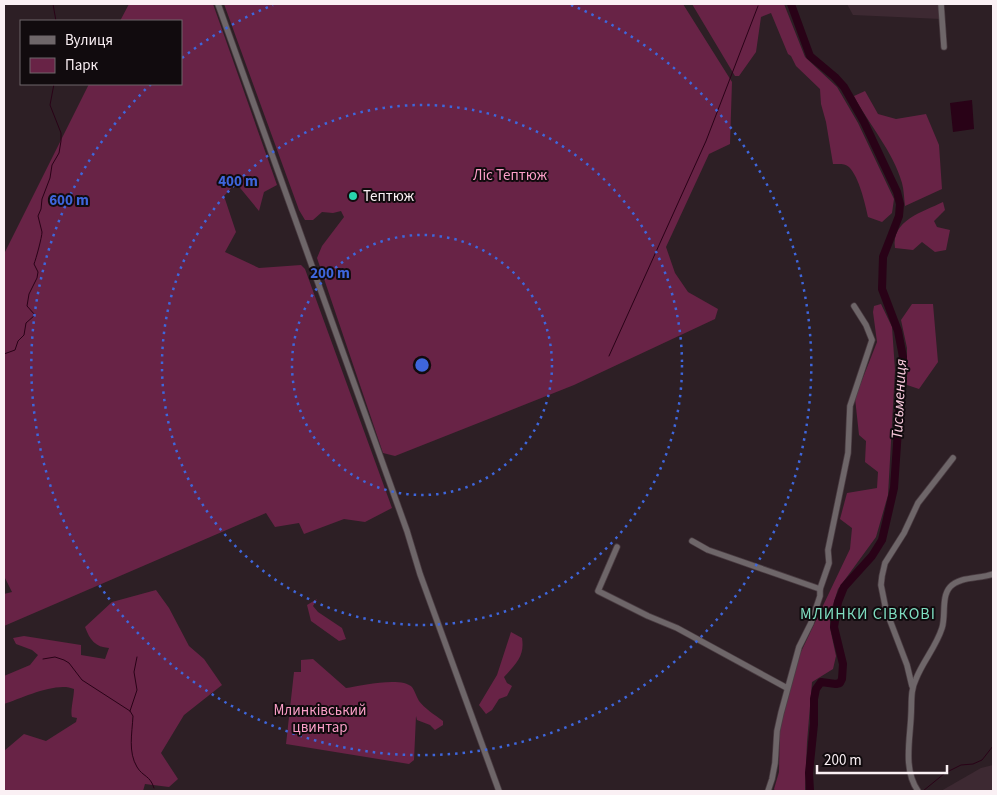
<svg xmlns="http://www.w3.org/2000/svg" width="997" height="795" font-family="'Source Sans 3',sans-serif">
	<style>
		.built { fill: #3d2932 }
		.green { fill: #682346 }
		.water { fill: #290217 }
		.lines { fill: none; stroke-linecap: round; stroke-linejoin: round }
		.stream { stroke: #290217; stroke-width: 1 }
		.river { stroke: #290217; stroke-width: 8 }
		.minor-casing { stroke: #4a3c42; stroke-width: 7 }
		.minor { stroke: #6e6669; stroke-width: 5.5 }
		.ring { fill: none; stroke: #3e66dc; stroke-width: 2.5; stroke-dasharray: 2.5 5 }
		.poi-dot { fill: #29d5ad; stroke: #110b0e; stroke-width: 2 }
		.labels { text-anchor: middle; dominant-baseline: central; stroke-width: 4; stroke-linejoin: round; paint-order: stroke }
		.park-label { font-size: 15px; fill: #fa9ec7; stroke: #110b0e }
		.poi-label { font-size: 15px; fill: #faf0f4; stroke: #110b0e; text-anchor: start }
		.water-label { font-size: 16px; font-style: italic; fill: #fcccdf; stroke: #110b0e }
		.neighbourhood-label { font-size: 16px; letter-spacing: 1px; fill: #7fdec1; stroke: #110b0e }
		.centre { fill: #3e66dc; stroke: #110b0e; stroke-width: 2.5 }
		.ring-label { font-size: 15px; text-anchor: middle; font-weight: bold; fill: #3e66dc; stroke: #110b0e; stroke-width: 4; stroke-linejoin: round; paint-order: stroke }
	</style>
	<rect width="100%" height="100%" fill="#2d1f25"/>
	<g class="built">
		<polygon points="847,4 939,4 941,19 853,15"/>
		<polygon points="993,765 993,791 941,791 981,768"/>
	</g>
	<g class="green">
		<polygon points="129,4 213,4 277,185 264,192 259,211 236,183 224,196 236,232 225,252 259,268 301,265 305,269 392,508 365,522 344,519 304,534 299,523 275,527 266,513 4,626 4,594 12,592 4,576 4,254 89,84 181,84 181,21 120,21"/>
		<polygon points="224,4 683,4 732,82 730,144 709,154 666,247 675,273 688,292 718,309 715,319 574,385 395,456 383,453 317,258 322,246 344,217 341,211 333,213 322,212 313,220 305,220 299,210"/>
		<path d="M692,4H784L805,57L837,87L858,123L894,199L892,213L882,222L868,217C865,203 859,177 849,167C845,163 838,164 833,164L826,122L821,104L820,89L796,66L791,56L788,54L771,13L761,17L756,52L739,76H735Z"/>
		<path d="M865,91L878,114L896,119L926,114L939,145L942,189L905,206C904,199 904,190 902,183C893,151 869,125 854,96Z"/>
		<path d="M943,202L945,210L934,221L937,227L950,230L946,250L935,252L922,242L913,250L895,248C891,220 923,212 943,202Z"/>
		<polygon points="881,304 892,327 895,370 888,495 876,537 838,589 830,614 830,628 836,656 833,669 812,682 807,742 805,791 775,791 774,789 779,772 780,721 799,656 850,549 852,528 840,519 847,493 877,488 878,472 865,462 866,441 859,435 855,398 877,342 873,312 874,306"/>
		<polygon points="912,304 933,304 938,362 919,389 907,385 907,348 901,320"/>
		<path d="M156,590L169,608L189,646L204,659L222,685L184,715L161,753L178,779L169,787L145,784L143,791H4V751L24,734L46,741L76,722L77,718L72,717C70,712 74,697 74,689C57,681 22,698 4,704V676L30,665L38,655L32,650L16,644L13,638L24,636L81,645V655L105,659L109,648C95,647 90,640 85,627L112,602Z"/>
		<polygon points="317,599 313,606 318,612 342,628 346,639 339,641 311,621 307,605"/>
		<path d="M511,632L522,638C525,656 516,664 504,677L507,683L512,686L507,696L499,699L492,710L486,714L479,705L497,675Z"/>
		<path d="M313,659L346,688C360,686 401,676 412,687C415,691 416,696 419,701C424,708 435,715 443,721V725L435,730L430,725L417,720L416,716L414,760L409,764L286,744L294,672H301V660Z"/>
	</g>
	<polygon class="water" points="972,100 974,129 953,132 950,103"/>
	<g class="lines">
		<g class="stream">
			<polyline points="53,4 56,21"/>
			<path d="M4,354L15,350L18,341L24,335L26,323L35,315L27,306L29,294L37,278L38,272L34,264C36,259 42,237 42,232C41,227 39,221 38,216L41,209L42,199L50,178L52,165L59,153L61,141V133L50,105L54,84"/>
			<polyline points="609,356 706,141 758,6"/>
			<path d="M43,659L55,657L64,660L69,663L82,680L130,711L133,716C132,734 128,752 137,767C143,777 150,775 154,788"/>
			<polyline points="130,711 137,690 134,672 137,657"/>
			<polyline points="923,791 945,773 961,765 973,764 982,760 993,746"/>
		</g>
		<polyline class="river" points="791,4 810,56 835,77 844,87 864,122 897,192 900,204 899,216 883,257 882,289 898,331 903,357 894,488 882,540 872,556 844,587 838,602 834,627 843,664 842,679 840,683 836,684 821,682 816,689 814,699 814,724 809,773 810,791"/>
		<defs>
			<g id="minor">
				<polyline points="218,4 407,531 420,574 499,791"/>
				<polyline points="941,4 944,47"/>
				<polyline points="692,541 708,550 820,589"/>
				<polyline points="617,547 598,591 648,616 677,628 787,688"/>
				<polyline points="912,686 907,665 886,610 881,585 882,576 885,563 904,533 918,503 953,458"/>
				<polyline points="768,791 772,779 775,763 777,731 781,713 799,647 811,623 820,596 820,589 829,563 828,550 848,453 850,406 872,340 866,325 854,306"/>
				<path d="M918,791C903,770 910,740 911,716C912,703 910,691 916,679C923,661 936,647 942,628C946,616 941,597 950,587C960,576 980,579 993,574"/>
			</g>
		</defs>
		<use href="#minor" class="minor-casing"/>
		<use href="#minor" class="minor"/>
	</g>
	<g class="ring">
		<circle cx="422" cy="365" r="130"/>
		<circle cx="422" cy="365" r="260"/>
		<path d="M182 58A390 390 0 0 1 273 5M571 5A390 390 0 1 1 151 84"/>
	</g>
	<circle class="poi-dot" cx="353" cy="196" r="5"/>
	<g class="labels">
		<g class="park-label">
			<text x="510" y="175">Ліс Тептюж</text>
			<text x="320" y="710">Млинківський<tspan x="320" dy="17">цвинтар</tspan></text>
		</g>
		<g class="poi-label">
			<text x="363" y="196">Тептюж</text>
		</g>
		<g class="water-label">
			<text transform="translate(899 399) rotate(-87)">Тисьмениця</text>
		</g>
		<g class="neighbourhood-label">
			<text x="868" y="614">МЛИНКИ СІВКОВІ</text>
		</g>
	</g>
	<circle cx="422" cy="365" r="8" class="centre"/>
	<g class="ring-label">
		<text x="238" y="186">400 m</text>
		<text x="69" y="205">600 m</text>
		<text x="330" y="278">200 m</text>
	</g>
	<rect width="997" height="795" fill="none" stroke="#faf0f4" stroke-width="10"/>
	<rect x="20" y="20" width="162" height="65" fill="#110b0e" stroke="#6e676a"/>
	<rect x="30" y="36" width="25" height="8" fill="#6e6669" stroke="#6e676a"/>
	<text x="65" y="45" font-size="15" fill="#faf0f4">Вулиця</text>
	<rect x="30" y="58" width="25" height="15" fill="#682346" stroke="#6e676a"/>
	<text x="65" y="70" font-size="15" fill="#faf0f4">Парк</text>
	<path d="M817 765v8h130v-8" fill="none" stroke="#faf0f4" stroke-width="2.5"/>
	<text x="824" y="765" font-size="15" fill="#faf0f4" stroke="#110b0e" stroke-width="4" paint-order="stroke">200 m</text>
</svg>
